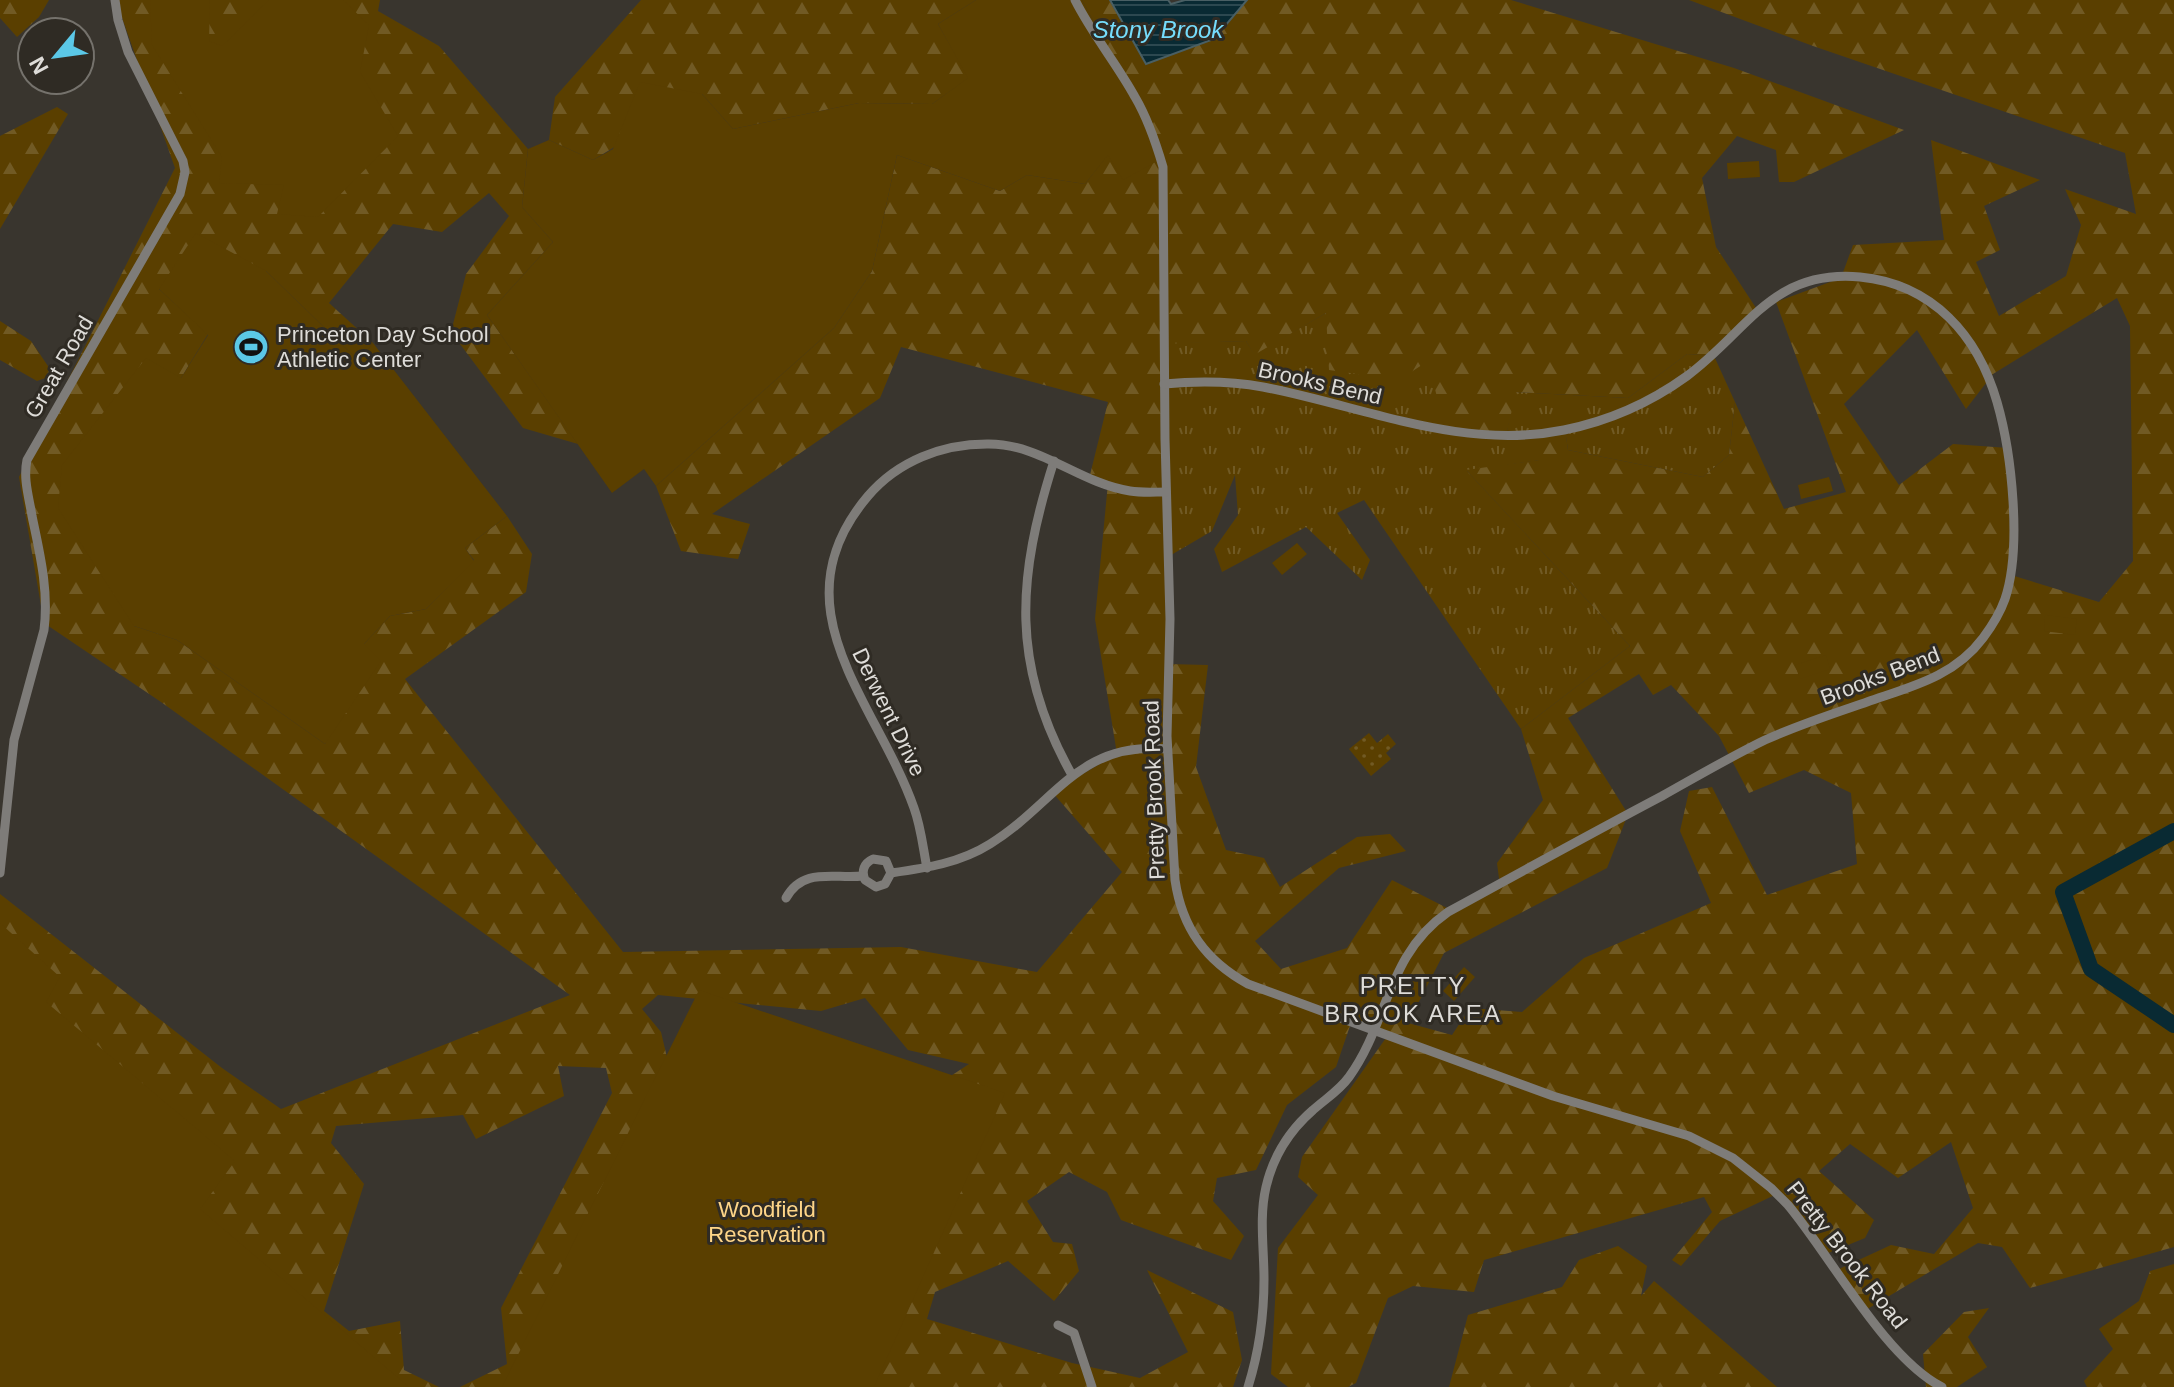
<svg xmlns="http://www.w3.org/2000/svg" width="2174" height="1387" font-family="Helvetica,sans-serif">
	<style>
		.grass { fill: url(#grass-tufts) }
		.forest { fill: url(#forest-firs); fill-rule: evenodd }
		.park { fill: #5a3f00 }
		.garden { fill: url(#garden-dots) }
		.water { fill: url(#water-rules); stroke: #495f64; stroke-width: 2 }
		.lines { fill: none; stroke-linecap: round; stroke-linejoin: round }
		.river { stroke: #092a33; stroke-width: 16 }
		.street { stroke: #7e7c79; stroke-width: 9 }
		.labels { text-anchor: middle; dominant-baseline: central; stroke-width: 6; stroke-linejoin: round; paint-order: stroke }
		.poi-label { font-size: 22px; fill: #dedcd8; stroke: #2f2b24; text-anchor: start }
		.street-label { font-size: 22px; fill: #dedcd8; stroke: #2f2b24 }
		.park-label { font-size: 22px; fill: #fed588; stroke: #2f2b24 }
		.water-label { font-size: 24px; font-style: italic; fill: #75dcfb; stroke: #2f2b24 }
		.neighbourhood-label { font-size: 24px; letter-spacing: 2px; fill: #dedcd8; stroke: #2f2b24 }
	</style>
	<defs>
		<pattern id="grass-tufts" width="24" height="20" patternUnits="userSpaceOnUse" patternTransform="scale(2)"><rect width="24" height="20" fill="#5a3f00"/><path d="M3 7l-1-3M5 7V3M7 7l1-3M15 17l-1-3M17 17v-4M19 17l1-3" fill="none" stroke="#715a24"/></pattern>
		<pattern id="forest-firs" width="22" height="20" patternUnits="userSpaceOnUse" patternTransform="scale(2)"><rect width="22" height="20" fill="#5a3f00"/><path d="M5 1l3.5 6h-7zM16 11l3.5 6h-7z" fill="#715a24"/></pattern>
		<pattern id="garden-dots" width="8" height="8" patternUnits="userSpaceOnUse" patternTransform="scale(2)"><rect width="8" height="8" fill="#5a3f00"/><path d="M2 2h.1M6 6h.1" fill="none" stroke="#715a24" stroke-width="1.8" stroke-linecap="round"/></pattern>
		<pattern id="water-rules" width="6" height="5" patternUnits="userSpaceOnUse" patternTransform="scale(2)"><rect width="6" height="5" fill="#092a33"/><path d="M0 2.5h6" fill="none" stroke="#2c4850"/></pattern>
	</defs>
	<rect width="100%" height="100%" fill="#39352e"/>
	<polygon class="grass" points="1326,313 1428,360 1506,435 1515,392 1628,398 1687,354 1714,356 1735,402 1729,455 1703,477 1568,450 1565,430 1540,460 1467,471 1630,646 1521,729 1364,500 1337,513 1370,560 1362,580 1306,527 1222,572 1214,549 1238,515 1235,475 1212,531 1166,558 1160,343 1246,341 1254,354"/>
	<g class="forest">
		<polygon points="0,0 49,0 39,17 17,37 0,18"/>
		<path d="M118,0H380L378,11L439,46L528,149L522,207L553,242L487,315L578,444L523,428L451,332L466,274L509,216L489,193L442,232L393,224L329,303L373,343L359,361L266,271L159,289L208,334L181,378L134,626L177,640L325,744L363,645L390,616L426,609L474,560L465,548L507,516L532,554L526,592L405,679L623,952L901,947L1037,972L1122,872L1052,792L1117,754L1095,619L1108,483L1090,475L1108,402L901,347L880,398L712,514L750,524L738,559L681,551L656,486L834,328L872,271L897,155L1000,191L1027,175L1085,184L1108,154L1157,140L1082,0H1110L1146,64L1214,39L1247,0H1511L1734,68L1904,130L1794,182H1779L1776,150L1737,136L1702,178L1716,247L1760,314L1714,356L1687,354L1628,398L1516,392L1506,436L1445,429L1428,361L1399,380L1329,370L1326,313L1254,355L1246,341L1160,344L1167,664L1208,665L1196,767L1226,850L1264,858L1280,887L1357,837L1390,834L1406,851L1339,868L1255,941L1281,969L1347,948L1392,880L1453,911L1500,886L1497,863L1543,800L1521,729L1630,646L1466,470L1539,460L1537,434L1565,429L1568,450L1703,477L1729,455L1735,402L1784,509L1846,492L1776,302L1841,278L1853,245L1944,240L1931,140L2040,180L1984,206L2000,250L1976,262L1999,316L2066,276L2081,225L2065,189L2136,214L2125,153L1813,46L1689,0H2174V1247L2030,1288L2002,1247L1978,1243L1864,1311L1837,1270L1891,1245L1934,1254L1973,1208L1951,1142L1898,1178L1850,1144L1819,1171L1874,1220L1865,1238L1826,1254L1779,1193L1720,1221L1681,1266L1672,1260L1712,1212L1704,1197L1484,1260L1474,1292L1413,1286L1388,1298L1356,1383L1348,1387H1288L1271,1374L1278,1248L1318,1195L1298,1177L1302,1157L1388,1035L1352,1020L1336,1067L1287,1105L1256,1170L1217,1178L1213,1201L1244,1236L1231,1260L1121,1220L1107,1192L1069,1172L1027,1201L1053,1242L1072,1244L1079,1271L1054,1301L1008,1261L935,1292L927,1319L1072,1363L1140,1378L1188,1352L1147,1270L1233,1312L1242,1360L1233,1387H460L507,1364L501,1308L612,1093L606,1068L558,1066L564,1096L476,1139L463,1115L336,1126L331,1143L364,1184L324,1311L349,1331L400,1321L404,1370L439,1387H0V894L222,1068L281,1109L570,995L161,702L44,623L19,477L175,168L120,12ZM2117,298L2130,326L2133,561L2099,602L2011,575L2008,448L1953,444L1899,485L1844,404L1917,330L1966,409L1993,374ZM1639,674L1653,695L1671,685L1719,736L1749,793L1804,770L1851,793L1857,864L1767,895L1712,787L1689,791L1680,831L1711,903L1584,958L1522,1012L1470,1008L1452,1035L1408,1023L1444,953L1607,868L1628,814L1568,718ZM658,995L821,1011L865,998L908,1050L969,1064L902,1108L674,1087L661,1032L642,1009Z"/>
		<polygon points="641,0 976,0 938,24 969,78 932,104 859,103 733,129 702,94 593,160 549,140 555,97"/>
		<polygon points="57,107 68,114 0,229 0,136"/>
		<polygon points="0,321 31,341 54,375 37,381 0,360"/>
		<polygon points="1618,1246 1647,1266 1641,1296 1654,1281 1777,1387 1449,1387 1468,1315 1562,1287 1579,1260"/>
		<polygon points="2174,1264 2174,1387 2087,1387 2084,1381 2113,1349 2099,1329 2139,1301 2150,1271"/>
		<polygon points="1989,1308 1968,1337 1987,1367 1957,1387 1926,1387 1923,1354 1964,1312"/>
	</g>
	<g class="park">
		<polygon points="150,0 210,0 209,41 222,46 269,0 343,0 369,25 360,72 398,136 318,217 277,214 284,185 219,183 222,157 152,45"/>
		<polygon points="976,0 1082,0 1157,140 1161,159 1123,180 1108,155 1085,184 1027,175 1000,191 897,155 872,271 834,328 656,486 644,469 612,493 487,315 553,242 522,207 528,149 549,140 593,160 613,149 640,82 702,94 733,129 859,103 932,104 968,78 938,24"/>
		<polygon points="1759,161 1760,177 1728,179 1727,163"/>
		<polygon points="196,233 266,271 359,361 373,343 507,516 465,548 474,561 426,609 390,616 364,644 381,661 325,744 177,640 134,626 58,508 62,465 146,358 181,378 208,335 159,289"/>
		<polygon points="1829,477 1833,491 1801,499 1798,485"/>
		<polygon points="1297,543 1307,554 1282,575 1272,563"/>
		<polygon points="2045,615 2077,619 2075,635 2044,631"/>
		<polygon points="1826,655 1830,669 1800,679 1795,665"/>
		<polygon points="0,923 60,977 46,1002 235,1161 200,1209 409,1387 0,1387"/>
		<polygon points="1464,967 1475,977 1454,1001 1443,991"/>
		<polygon points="699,990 1005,1093 874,1387 502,1387"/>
	</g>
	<polygon class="garden" points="1369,733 1377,743 1388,734 1396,744 1386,753 1391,759 1371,776 1349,749"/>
	<polygon class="water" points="1110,0 1168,0 1171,4 1185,0 1247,0 1214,39 1146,64"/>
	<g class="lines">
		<polyline class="river" points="2174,831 2063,892 2091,969 2174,1025"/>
		<g class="street">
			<path d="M1075,0C1092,34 1117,64 1135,97C1148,119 1156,143 1163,167L1165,439L1170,619L1167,736L1175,880C1182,928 1206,961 1248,984L1553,1096L1689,1136L1733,1158L1771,1188L1788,1205C1830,1255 1885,1358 1942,1387"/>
			<path d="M1164,384C1198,381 1230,381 1263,387C1363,406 1461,451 1564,430C1609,421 1651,402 1687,376C1748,331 1772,269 1860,277C1933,284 1978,336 1997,402C2012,454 2022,548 2005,599C2000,613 1992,626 1983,638C1954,677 1910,687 1867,702C1832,714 1798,725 1765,740C1730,757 1696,777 1662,796C1590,834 1519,873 1448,912C1386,955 1389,1022 1349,1077C1339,1091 1325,1099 1313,1110C1290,1130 1273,1157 1266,1187C1259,1217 1264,1248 1264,1279C1264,1315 1259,1352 1248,1387"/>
			<path d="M1054,461C1017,577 1010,665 1072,775"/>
			<path d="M927,868C923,848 921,827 914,808C877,702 773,608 868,496C898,461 942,444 987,444C1040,443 1079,483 1130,491C1142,493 1154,492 1166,492"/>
			<path d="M0,873L14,740L44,630C49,591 40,554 32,516C29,497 23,479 27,460L180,194L185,172L183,161L128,52L118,20L115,0"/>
			<path d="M891,873L885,884L876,887L865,880C861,871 864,863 873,859L886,861L891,873C926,868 960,863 990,844C1055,804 1078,741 1167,749"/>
			<path d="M786,898C803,867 833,879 863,876"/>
			<polyline points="1058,1325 1074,1333 1092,1387"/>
		</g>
	</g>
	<defs>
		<symbol id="stadium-disc" viewBox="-11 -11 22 22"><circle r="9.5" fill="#5bc8e7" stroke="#2f2b24"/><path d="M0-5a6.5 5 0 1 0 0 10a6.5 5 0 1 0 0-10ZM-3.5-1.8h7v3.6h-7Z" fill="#111"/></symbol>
	</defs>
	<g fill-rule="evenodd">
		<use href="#stadium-disc" x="231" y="327" width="40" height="40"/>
	</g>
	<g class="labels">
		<g class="poi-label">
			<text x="277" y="334">Princeton Day School<tspan x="277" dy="25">Athletic Center</tspan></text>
		</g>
		<g class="street-label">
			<text transform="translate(59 367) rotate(-60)">Great Road</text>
			<text transform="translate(1320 383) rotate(13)">Brooks Bend</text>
			<text transform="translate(1880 676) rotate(-21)">Brooks Bend</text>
			<text transform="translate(889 712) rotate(64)">Derwent Drive</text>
			<text transform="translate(1154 790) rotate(-92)">Pretty Brook Road</text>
			<text transform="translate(1847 1255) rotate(52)">Pretty Brook Road</text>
		</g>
		<g class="park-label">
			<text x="767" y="1209">Woodfield<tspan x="767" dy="25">Reservation</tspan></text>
		</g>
		<g class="water-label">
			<text x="1158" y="29">Stony Brook</text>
		</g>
		<g class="neighbourhood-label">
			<text x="1413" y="985">PRETTY<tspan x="1413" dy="28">BROOK AREA</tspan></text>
		</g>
	</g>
	<g transform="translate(56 56) rotate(241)"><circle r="38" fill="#2f2b24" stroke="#75726c" stroke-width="2"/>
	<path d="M0-6L14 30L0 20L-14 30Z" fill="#5bc8e7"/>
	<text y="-12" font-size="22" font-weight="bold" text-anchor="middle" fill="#dedcd8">N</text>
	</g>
</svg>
